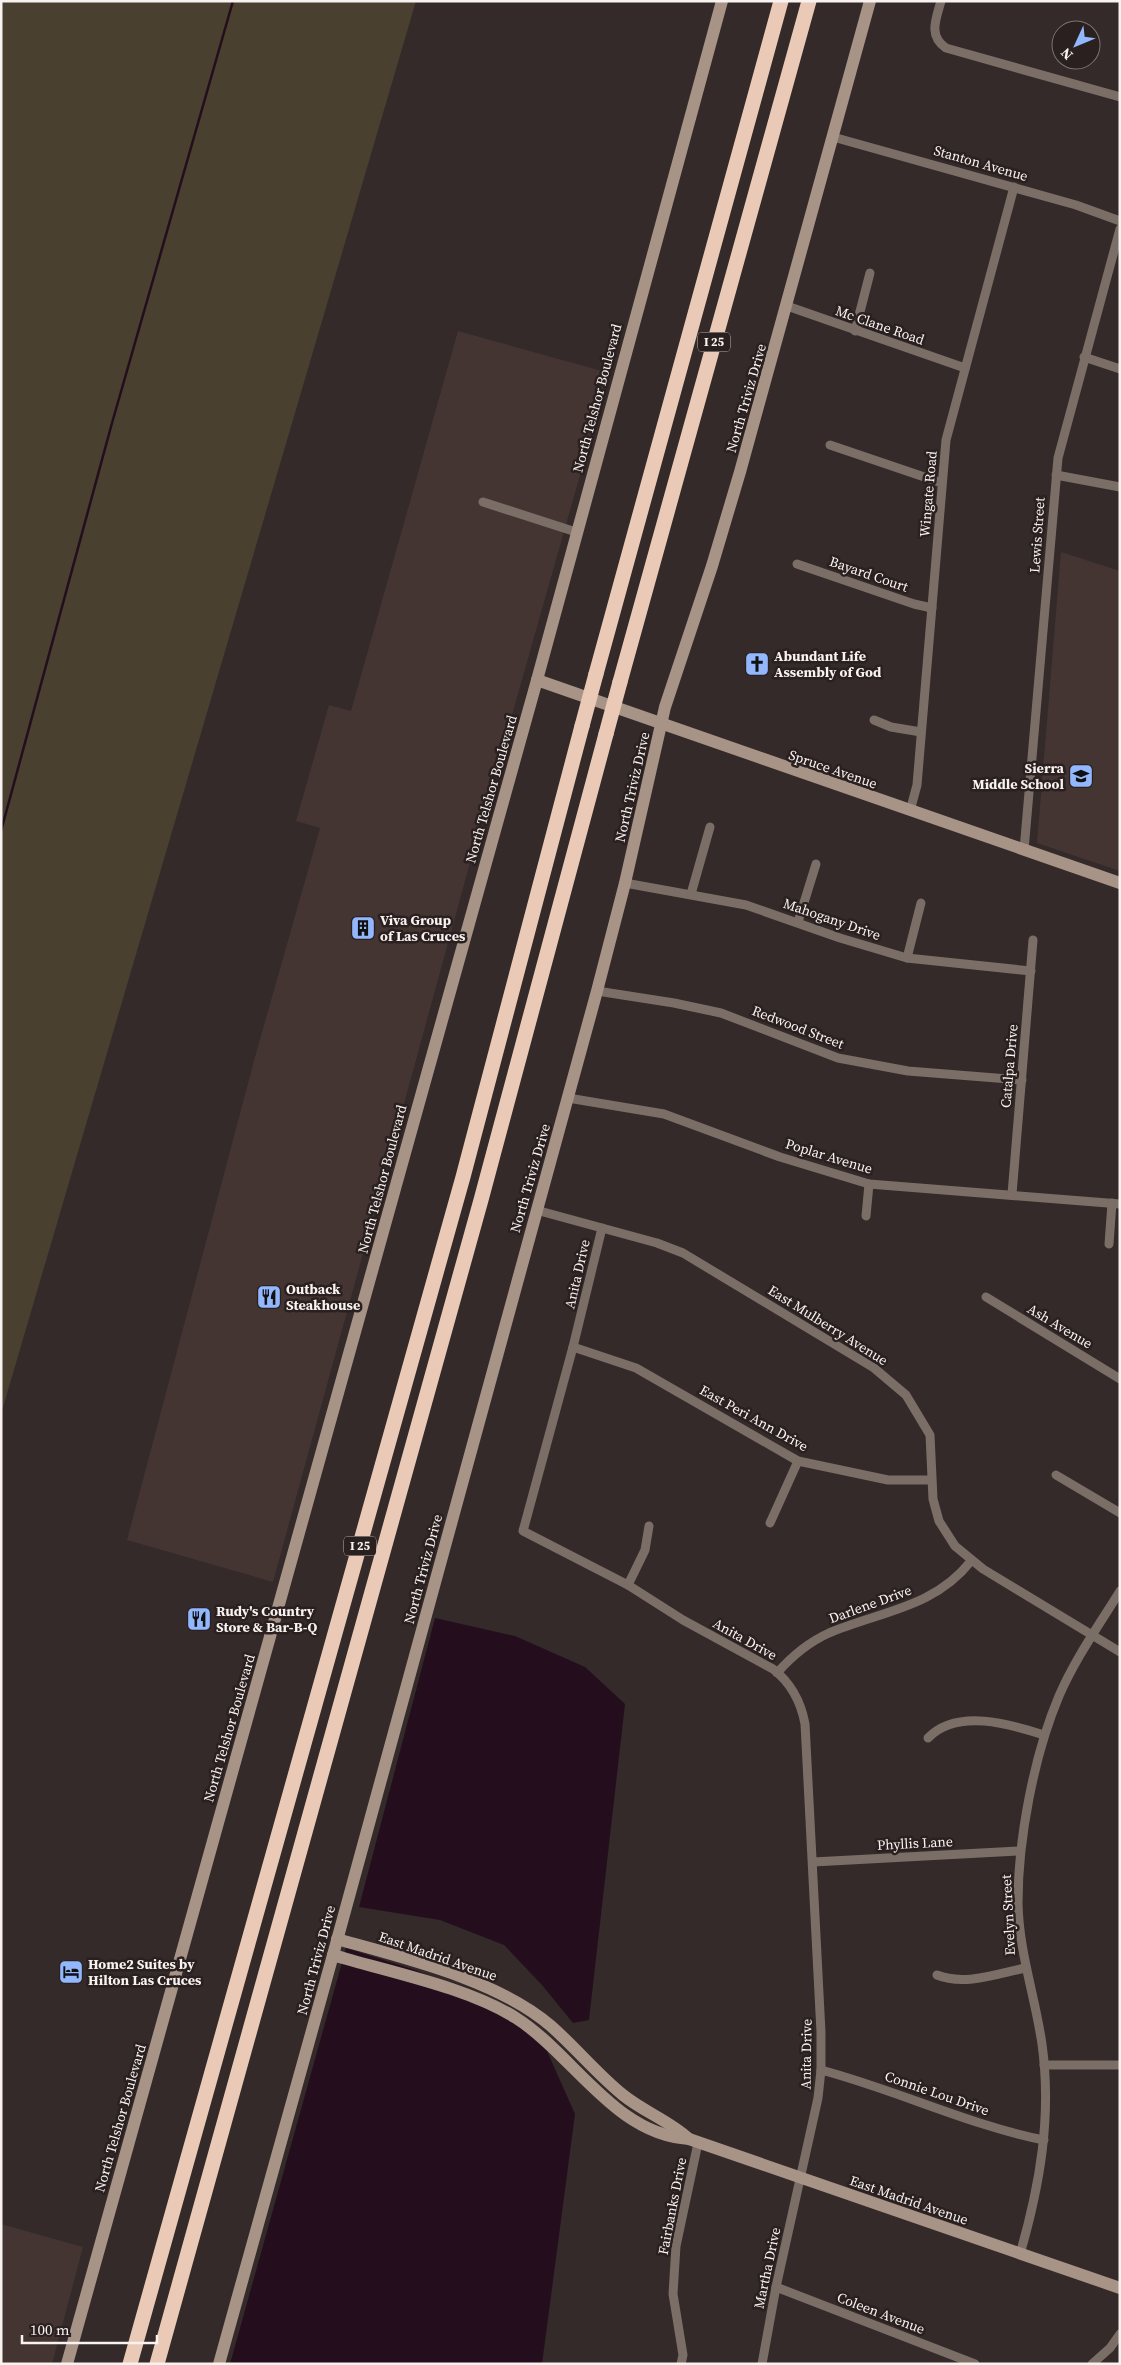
<svg xmlns="http://www.w3.org/2000/svg" width="1121" height="2365" font-family="'Source Serif 4',serif">
	<style>
		.built { fill: #443533 }
		.green { fill: #494030 }
		.water { fill: #240e1e }
		.lines { fill: none; stroke-linecap: round; stroke-linejoin: round }
		.stream { stroke: #240e1e; stroke-width: 2.5 }
		.street { stroke: #7b6e66; stroke-width: 9 }
		.secondary { stroke: #a89387; stroke-width: 12 }
		.highway { stroke: #eacab6; stroke-width: 15 }
		.highway-bridge { stroke: #eacab6; stroke-width: 15 }
		.labels { text-anchor: middle; dominant-baseline: central; stroke-width: 5; stroke-linejoin: round; paint-order: stroke }
		.shield { fill: #29201f; stroke: #bab3b2; stroke-width: 1 }
		.shield-label { font-size: 12px; font-weight: bold; fill: #f8f2f1 }
		.street-label { font-size: 14px; fill: #f8f2f1; stroke: #29201f }
		.poi-label { font-size: 14px; font-weight: bold; fill: #f8f2f1; stroke: #29201f; text-anchor: start }
	</style>
	<rect width="100%" height="100%" fill="#332a29"/>
	<g class="built">
		<polygon points="458,331 609,373 468,870 273,1582 127,1540 255,1057 320,828 296,821 329,705 351,711"/>
		<polygon points="1061,552 1120,571 1120,871 1037,843"/>
		<polygon points="1,2224 83,2247 52,2364 1,2364"/>
	</g>
	<polygon class="green" points="1,1 416,1 1,1414"/>
	<g class="water">
		<polygon points="435,1618 515,1636 585,1667 625,1704 589,2020 573,2023 542,1985 504,1945 440,1920 359,1907"/>
		<polygon points="346,1948 415,1970 491,2001 547,2051 575,2114 542,2364 230,2364"/>
	</g>
	<g class="lines">
		<polyline class="stream" points="1,831 112,423 233,1"/>
		<g class="street">
			<path d="M941,1C936,19 928,36 946,48L1120,97"/>
			<polyline points="833,137 1076,205 1120,221"/>
			<polyline points="787,306 965,368"/>
			<polyline points="855,331 870,273"/>
			<polyline points="1084,357 1120,369"/>
			<polyline points="830,445 942,483"/>
			<polyline points="1056,475 1120,487"/>
			<polyline points="483,502 576,532"/>
			<polyline points="797,564 914,604 932,608"/>
			<polyline points="874,720 891,727 921,732"/>
			<polyline points="910,811 917,785 946,440 1014,187"/>
			<polyline points="1024,850 1058,458 1120,229"/>
			<polyline points="625,883 746,905 840,938 907,958 1031,971"/>
			<polyline points="691,894 710,827"/>
			<polyline points="798,922 816,864"/>
			<polyline points="907,958 921,903"/>
			<polyline points="597,991 674,1003 721,1013 838,1058 908,1071 1022,1080"/>
			<polyline points="568,1098 664,1114 780,1157 869,1184 1120,1204"/>
			<polyline points="1012,1194 1033,940"/>
			<polyline points="536,1210 657,1243 683,1253 874,1368 906,1395 930,1435 933,1499 939,1521 955,1546 983,1569 1120,1652"/>
			<polyline points="866,1216 869,1184"/>
			<path d="M602,1228L573,1347L523,1531L628,1585L683,1620L773,1669C791,1683 801,1702 805,1724L821,2032V2070L818,2098L776,2287L762,2364"/>
			<polyline points="1109,1244 1112,1203"/>
			<polyline points="986,1297 1120,1379"/>
			<polyline points="573,1347 636,1368 798,1461 888,1480 931,1480"/>
			<polyline points="1056,1475 1120,1513"/>
			<polyline points="770,1523 798,1461"/>
			<polyline points="628,1585 645,1550 649,1526"/>
			<path d="M777,1673C792,1656 809,1642 829,1633C881,1611 934,1608 971,1561"/>
			<path d="M928,1738C957,1708 1010,1724 1044,1735"/>
			<polyline points="813,1862 1020,1851"/>
			<path d="M937,1975C964,1986 997,1974 1025,1968"/>
			<polyline points="1044,2065 1120,2065"/>
			<path d="M821,2070C897,2090 968,2125 1044,2140"/>
			<path d="M1020,2254C1040,2185 1052,2116 1042,2044C1035,1996 1019,1952 1018,1903C1018,1839 1034,1755 1059,1696C1075,1659 1099,1625 1120,1591"/>
			<polyline points="776,2287 975,2364"/>
			<polyline points="681,2364 683,2355 673,2294 676,2246 698,2143"/>
			<polyline points="1092,2364 1110,2348 1120,2334"/>
		</g>
		<g class="secondary">
			<polyline points="537,680 1120,883"/>
			<path d="M337,1939C405,1958 498,1980 551,2026C576,2048 597,2074 623,2095C644,2112 670,2121 689,2139"/>
			<path d="M333,1955C389,1972 467,1987 516,2018C573,2054 615,2135 689,2139L1120,2288"/>
			<polyline points="67,2364 537,680 722,1"/>
			<polyline points="219,2364 333,1955 597,991 625,883 665,707 712,566 740,472 870,1"/>
		</g>
		<g class="highway">
			<polyline points="596,674 781,1"/>
			<polyline points="620,682 809,1"/>
			<polyline points="130,2364 463,1177 582,726"/>
			<polyline points="157,2364 481,1200 606,734"/>
		</g>
		<g class="highway-bridge">
			<polyline points="582,726 596,674"/>
			<polyline points="606,734 620,682"/>
		</g>
	</g>
	<defs>
		<symbol id="church-square" viewBox="-11 -11 22 22"><rect x="-9" y="-9" width="18" height="18" rx="4" fill="#92b7fd" stroke="#29201f"/><path d="M-1.2-6h2.4v3.5h3.3v2.4h-3.3V6h-2.4V-.1h-3.3v-2.4h3.3Z" fill="#111"/></symbol>
		<symbol id="school-square" viewBox="-11 -11 22 22"><rect x="-9" y="-9" width="18" height="18" rx="4" fill="#92b7fd" stroke="#29201f"/><path d="M0-5L7-2L0 1L-7-2ZM-4 1L0 2.5L4 1V4Q0 6-4 4Z" fill="#111"/></symbol>
		<symbol id="building-square" viewBox="-11 -11 22 22"><rect x="-9" y="-9" width="18" height="18" rx="4" fill="#92b7fd" stroke="#29201f"/><path d="M-4-6H4V6H1V3H-1V6H-4ZM-2.5-4.3h1.7v1.8h-1.7ZM.8-4.3h1.7v1.8H.8ZM-2.5-1h1.7V.8h-1.7ZM.8-1h1.7V.8H.8Z" fill="#111"/></symbol>
		<symbol id="restaurant-square" viewBox="-11 -11 22 22"><rect x="-9" y="-9" width="18" height="18" rx="4" fill="#92b7fd" stroke="#29201f"/><path d="M-5-6h1v4h1v-4h1v4h1v-4h1v5L-1.5 .5V6h-2V.5L-5-1ZM5-6V6H3V1.5H1.5Q1.5-4 5-6Z" fill="#111"/></symbol>
		<symbol id="hotel-square" viewBox="-11 -11 22 22"><rect x="-9" y="-9" width="18" height="18" rx="4" fill="#92b7fd" stroke="#29201f"/><path d="M-6-4.5h1.5V1H6V5H4.5V3h-9V5H-6ZM-4 0a1.8 1.8 0 1 1 3.6 0ZM.5 0V-2.5h3Q6-2.5 6 0Z" fill="#111"/></symbol>
	</defs>
	<g fill-rule="evenodd">
		<use href="#church-square" x="743" y="650" width="28" height="28"/>
		<use href="#school-square" x="1067" y="762" width="28" height="28"/>
		<use href="#building-square" x="349" y="914" width="28" height="28"/>
		<use href="#restaurant-square" x="255" y="1283" width="28" height="28"/>
		<use href="#restaurant-square" x="185" y="1605" width="28" height="28"/>
		<use href="#hotel-square" x="57" y="1958" width="28" height="28"/>
	</g>
	<g class="labels">
		<g class="shield">
			<rect x="698" y="332.5" width="32" height="19" rx="4"/>
			<rect x="344" y="1536.5" width="32" height="19" rx="4"/>
		</g>
		<g class="shield-label">
			<text x="714" y="342">I 25</text>
			<text x="360" y="1546">I 25</text>
		</g>
		<g class="street-label">
			<text transform="translate(981 163) rotate(16)">Stanton Avenue</text>
			<text transform="translate(880 325) rotate(19)">Mc Clane Road</text>
			<text transform="translate(597 398) rotate(-75)">North Telshor Boulevard</text>
			<text transform="translate(746 398) rotate(-74)">North Triviz Drive</text>
			<text transform="translate(928 494) rotate(-85)">Wingate Road</text>
			<text transform="translate(1037 535) rotate(-86)">Lewis Street</text>
			<text transform="translate(869 574) rotate(19)">Bayard Court</text>
			<text transform="translate(833 769) rotate(19)">Spruce Avenue</text>
			<text transform="translate(632 787) rotate(-77)">North Triviz Drive</text>
			<text transform="translate(491 789) rotate(-74)">North Telshor Boulevard</text>
			<text transform="translate(832 919) rotate(19)">Mahogany Drive</text>
			<text transform="translate(798 1027) rotate(21)">Redwood Street</text>
			<text transform="translate(1009 1066) rotate(-85)">Catalpa Drive</text>
			<text transform="translate(829 1156) rotate(17)">Poplar Avenue</text>
			<text transform="translate(530 1178) rotate(-74)">North Triviz Drive</text>
			<text transform="translate(382 1179) rotate(-75)">North Telshor Boulevard</text>
			<text transform="translate(577 1274) rotate(-77)">Anita Drive</text>
			<text transform="translate(828 1325) rotate(32)">East Mulberry Avenue</text>
			<text transform="translate(1060 1326) rotate(31)">Ash Avenue</text>
			<text transform="translate(754 1418) rotate(29)">East Peri Ann Drive</text>
			<text transform="translate(423 1569) rotate(-75)">North Triviz Drive</text>
			<text transform="translate(870 1604) rotate(-20)">Darlene Drive</text>
			<text transform="translate(745 1639) rotate(29)">Anita Drive</text>
			<text transform="translate(229 1728) rotate(-74)">North Telshor Boulevard</text>
			<text transform="translate(915 1843) rotate(-3)">Phyllis Lane</text>
			<text transform="translate(1008 1915) rotate(-93)">Evelyn Street</text>
			<text transform="translate(438 1956) rotate(19)">East Madrid Avenue</text>
			<text transform="translate(316 1960) rotate(-75)">North Triviz Drive</text>
			<text transform="translate(806 2054) rotate(-89)">Anita Drive</text>
			<text transform="translate(937 2093) rotate(19)">Connie Lou Drive</text>
			<text transform="translate(120 2118) rotate(-74)">North Telshor Boulevard</text>
			<text transform="translate(909 2200) rotate(19)">East Madrid Avenue</text>
			<text transform="translate(672 2206) rotate(-79)">Fairbanks Drive</text>
			<text transform="translate(767 2268) rotate(-78)">Martha Drive</text>
			<text transform="translate(881 2313) rotate(21)">Coleen Avenue</text>
		</g>
		<g class="poi-label">
			<text x="774" y="656">Abundant Life<tspan x="774" dy="16">Assembly of God</tspan></text>
			<text x="1064" y="768" text-anchor="end">Sierra<tspan x="1064" dy="16">Middle School</tspan></text>
			<text x="380" y="920">Viva Group<tspan x="380" dy="16">of Las Cruces</tspan></text>
			<text x="286" y="1289">Outback<tspan x="286" dy="16">Steakhouse</tspan></text>
			<text x="216" y="1611">Rudy's Country<tspan x="216" dy="16">Store &amp; Bar-B-Q</tspan></text>
			<text x="88" y="1964">Home2 Suites by<tspan x="88" dy="16">Hilton Las Cruces</tspan></text>
		</g>
	</g>
	<rect width="1121" height="2365" fill="none" stroke="#f8f2f1" stroke-width="5"/>
	<g transform="translate(1076 45) rotate(226)"><circle r="24" fill="#29201f" stroke="#7c7473"/>
	<path d="M0-4L9 19L0 12L-9 19Z" fill="#92b7fd"/>
	<text y="-8" font-size="14" font-weight="bold" text-anchor="middle" fill="#f8f2f1">N</text>
	</g>
	<path d="M22 2335v8h135v-8" fill="none" stroke="#f8f2f1" stroke-width="2.5"/>
	<text x="30" y="2335" font-size="15" fill="#f8f2f1" stroke="#29201f" stroke-width="4" paint-order="stroke">100 m</text>
</svg>
